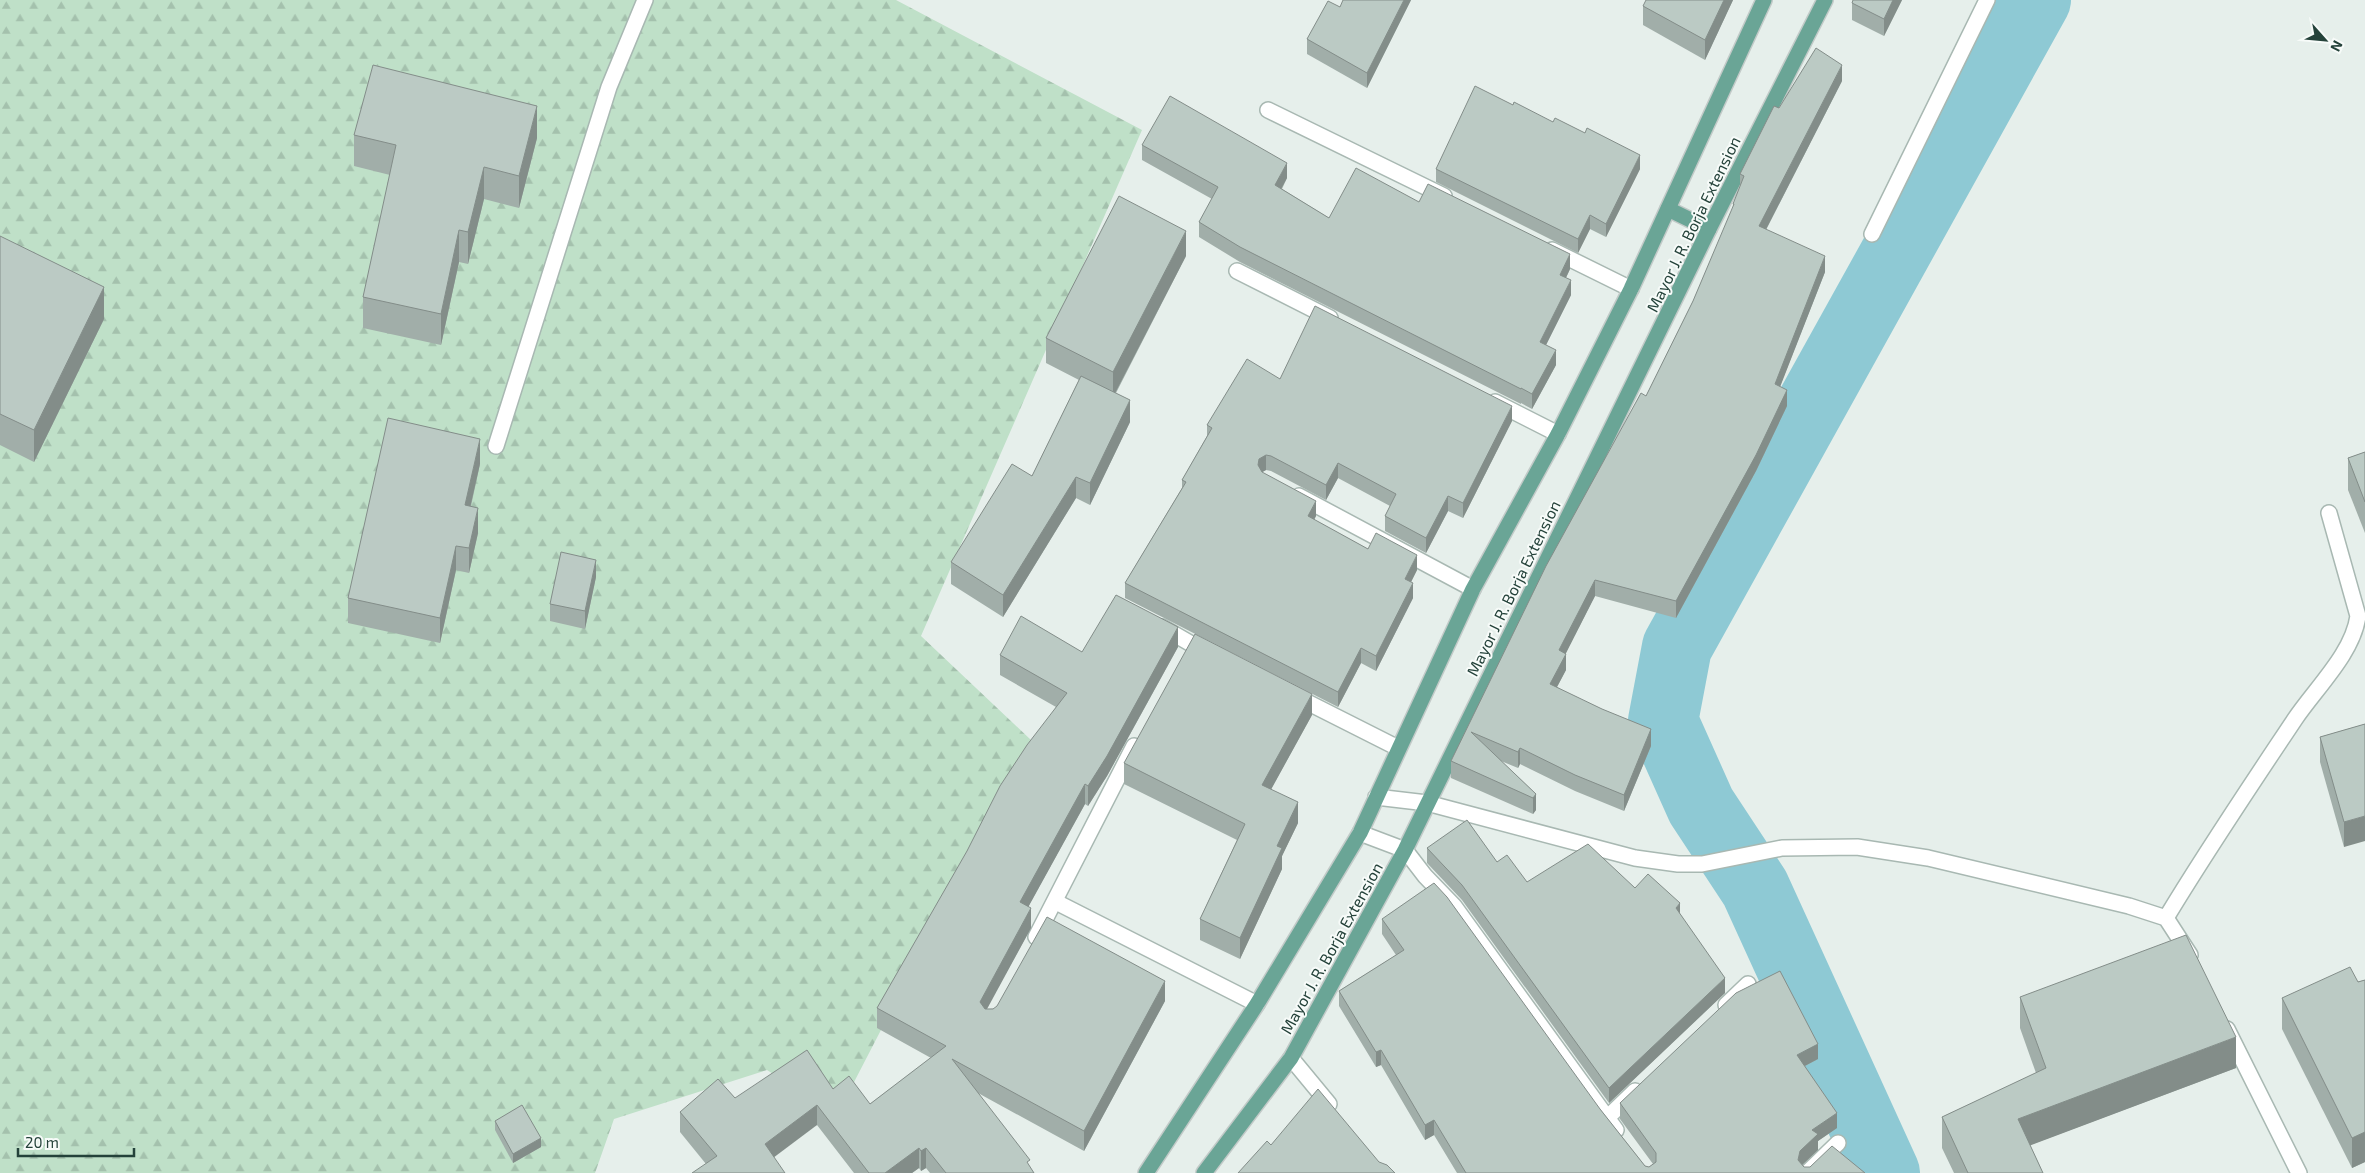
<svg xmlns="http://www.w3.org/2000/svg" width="2365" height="1173" font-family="'Exo 2',sans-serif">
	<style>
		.forest { fill: url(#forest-firs) }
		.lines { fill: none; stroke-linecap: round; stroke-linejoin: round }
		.river { stroke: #8ec9d4; stroke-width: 70 }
		.minor-casing { stroke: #a8b8b2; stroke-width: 18 }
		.major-casing { stroke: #c2cac8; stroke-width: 18 }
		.minor { stroke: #fff; stroke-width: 15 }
		.major { stroke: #6aa596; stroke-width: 15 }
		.wall { fill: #a1aea9 }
		.shaded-wall { fill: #838d89 }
		.building { fill: #bbcac4; stroke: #838d89 }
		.labels { text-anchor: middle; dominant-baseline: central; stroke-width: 4; stroke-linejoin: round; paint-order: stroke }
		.street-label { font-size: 16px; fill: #24423a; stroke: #f7fbf9 }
	</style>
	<defs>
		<pattern id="forest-firs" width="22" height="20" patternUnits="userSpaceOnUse" patternTransform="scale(1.25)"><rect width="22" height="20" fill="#bfe0c8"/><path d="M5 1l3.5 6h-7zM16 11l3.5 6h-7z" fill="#a4c1ad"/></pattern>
	</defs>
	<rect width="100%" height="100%" fill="#e6efeb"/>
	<polygon class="forest" points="0,0 896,0 1142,130 921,636 1031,740 837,1115 767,1070 614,1119 595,1173 0,1173"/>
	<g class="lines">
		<polyline class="river" points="1885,1173 1755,888 1701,806 1663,721 1677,647 2036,0"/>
		<defs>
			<g id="minor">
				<polyline points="1268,110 1444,196"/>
				<polyline points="1872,234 1987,0"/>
				<polyline points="1552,250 1631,289"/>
				<polyline points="1237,271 1330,318"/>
				<polyline points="1495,402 1558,434"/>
				<polyline points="496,446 609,87 645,0"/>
				<polyline points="1299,496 1473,589"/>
				<polyline points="1162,627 1207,653"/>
				<polyline points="1295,696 1398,748"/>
				<polyline points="1376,797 1427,803 1635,858 1678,864 1702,864 1782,848 1857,847 1928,858 2129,906 2166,918 2190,955"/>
				<polyline points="1360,833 1405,850 1425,876 1454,906 1616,1130"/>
				<polyline points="1056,902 1257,1004"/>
				<path d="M2166,918C2207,850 2251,785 2295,719C2316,688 2353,653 2358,616L2329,513"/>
				<polyline points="1036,937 1134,746"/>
				<polyline points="1726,1005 1748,984"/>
				<polyline points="2227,1029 2299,1173"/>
				<polyline points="1291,1058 1329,1104"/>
				<polyline points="1607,1118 1635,1091"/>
				<polyline points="1807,1173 1838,1143"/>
			</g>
			<g id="major">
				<polyline points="1668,209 1709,229"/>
				<polyline points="1146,1173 1257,1004 1360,833 1473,589 1558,434 1631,289 1764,0"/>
				<polyline points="1204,1173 1291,1058 1405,850 1709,229 1825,0"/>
			</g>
		</defs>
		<use href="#minor" class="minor-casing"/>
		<use href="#major" class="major-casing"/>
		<use href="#minor" class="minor"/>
		<use href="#major" class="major"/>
	</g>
	<g class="wall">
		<polygon points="1411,0 1367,88 1307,54 1307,39 1340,7"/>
		<polygon points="1733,0 1705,60 1643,25 1643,6"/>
		<polygon points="1853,0 1902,0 1884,36 1852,20 1852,3"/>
		<polygon points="1842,81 1766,230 1825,272 1780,386 1787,406 1756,471 1676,618 1595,596 1565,654 1566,670 1557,687 1651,746 1624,811 1575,791 1520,764 1518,768 1501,761 1536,794 1536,810 1533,814 1451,778 1451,761 1646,396 1693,301 1733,209 1733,204 1740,187 1740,174 1779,108"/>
		<polygon points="354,135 537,138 519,208 484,199 468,264 459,262 441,345 363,328 363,297 390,175 354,166"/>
		<polygon points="1142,145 1287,178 1282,189 1329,218 1419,202 1570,269 1566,278 1571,295 1546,345 1556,365 1532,409 1521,403 1521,404 1240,262 1199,237 1199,222 1212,199 1142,160"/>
		<polygon points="1436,169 1640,169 1606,237 1590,229 1578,253 1436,182"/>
		<polygon points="0,236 104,319 34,462 0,445"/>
		<polygon points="1186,256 1116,393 1130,422 1090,505 1076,498 1003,617 951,584 951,562 1032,476 1079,380 1046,363 1046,338"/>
		<polygon points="1280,379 1512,421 1463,518 1448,511 1426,553 1385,531 1385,516 1390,506 1338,478 1326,500 1271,471 1266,470 1262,472 1316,516 1314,520 1368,549 1417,570 1411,582 1413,598 1376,671 1361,663 1338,707 1125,598 1125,583 1182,488 1182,480 1207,436 1207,425"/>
		<polygon points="2365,452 2365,533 2348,490 2348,458"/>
		<polygon points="480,464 471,506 478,533 469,573 456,570 440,643 348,623 348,598"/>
		<polygon points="596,577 585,629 550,621 550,604"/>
		<polygon points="1178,647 1107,776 1088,806 1085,804 1028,907 1031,928 986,1009 1165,1001 1084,1151 978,1093 1034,1173 930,1173 926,1168 921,1171 919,1168 912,1173 854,1173 817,1125 706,1164 680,1132 680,1112 735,1098 833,1089 870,1104 931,1058 877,1028 877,1008 1056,707 1000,675 1000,655 1082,652"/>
		<polygon points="1312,715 1271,789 1298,823 1282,856 1282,869 1240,959 1200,940 1200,919 1237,840 1124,784 1124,763"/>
		<polygon points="2365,724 2344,847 2320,762 2320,737"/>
		<polygon points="1427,848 1497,862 1527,882 1635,888 1680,914 1725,993 1609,1103 1462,900 1427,863"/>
		<polygon points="1382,919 1600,1109 1645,1166 1649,1167 1653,1164 1620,1119 1620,1103 1818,1059 1805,1066 1837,1128 1818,1141 1818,1150 1802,1165 1804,1167 1865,1173 1457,1173 1434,1135 1425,1140 1381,1065 1376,1067 1339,1006 1339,991 1396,955 1382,934"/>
		<polygon points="2365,980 2365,1162 2352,1168 2282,1029 2282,998"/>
		<polygon points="2020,997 2236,1068 2030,1145 2043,1173 1954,1173 1942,1148 1942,1117 2036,1073 2020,1028"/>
		<polygon points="495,1121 541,1147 513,1163 495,1130"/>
	</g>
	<g class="shaded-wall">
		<polygon points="1404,0 1411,0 1367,88 1367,73"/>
		<polygon points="1724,0 1733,0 1705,60 1705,40"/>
		<polygon points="1893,0 1902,0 1884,36 1884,19"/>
		<polygon points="1842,65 1842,81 1759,243 1759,226"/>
		<polygon points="537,106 537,138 519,208 519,176"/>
		<polygon points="1640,155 1640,169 1606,237 1606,224"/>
		<polygon points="1287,163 1287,178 1275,200 1275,185"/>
		<polygon points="484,167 484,199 468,264 468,232"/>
		<polygon points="1590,215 1590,229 1578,253 1578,239"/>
		<polygon points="459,230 459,262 441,345 441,314"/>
		<polygon points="1186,231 1186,256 1113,397 1113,372"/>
		<polygon points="1570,254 1570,269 1560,290 1560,275"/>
		<polygon points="1825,256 1825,272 1775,400 1775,384"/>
		<polygon points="1571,280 1571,295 1540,357 1540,342"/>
		<polygon points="104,287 104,319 34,462 34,430"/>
		<polygon points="1556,350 1556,365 1532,409 1532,394"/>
		<polygon points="1787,390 1787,406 1756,471 1676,618 1676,601"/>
		<polygon points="1130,400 1130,422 1090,505 1090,483"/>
		<polygon points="1512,406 1512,421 1463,518 1463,503"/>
		<polygon points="480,439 480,464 465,530 465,505"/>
		<polygon points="1266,455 1266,470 1259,474 1258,465 1259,459"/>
		<polygon points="1338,463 1338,478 1326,500 1326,485"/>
		<polygon points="1076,477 1076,498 1003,617 1003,595"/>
		<polygon points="1448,496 1448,511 1426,553 1426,538"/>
		<polygon points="1316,501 1316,516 1308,531 1308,516"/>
		<polygon points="478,508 478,533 469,573 469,548"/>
		<polygon points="456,546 456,570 440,643 440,618"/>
		<polygon points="1417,555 1417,570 1405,594 1405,579"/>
		<polygon points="596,560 596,577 585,629 585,611"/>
		<polygon points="1595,580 1595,596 1559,667 1559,650"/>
		<polygon points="1413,583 1413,598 1376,671 1376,656"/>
		<polygon points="1178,627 1178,647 1107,776 1088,806 1088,786"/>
		<polygon points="1361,648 1361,663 1338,707 1338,692"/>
		<polygon points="1566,654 1566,670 1550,700 1550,684"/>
		<polygon points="1312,694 1312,715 1262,806 1262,785"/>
		<polygon points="1651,729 1651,746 1624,811 1624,795"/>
		<polygon points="1520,748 1520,764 1518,768 1518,752"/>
		<polygon points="1085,784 1085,804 1020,922 1020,902"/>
		<polygon points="1536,794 1536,810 1533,814 1533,798"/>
		<polygon points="1298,802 1298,823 1282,856 1282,869 1240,959 1240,938 1277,846"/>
		<polygon points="2365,816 2365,841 2344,847 2344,822"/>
		<polygon points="1680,903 1680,918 1676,908"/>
		<polygon points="1031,908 1031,928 980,1022 980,1002"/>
		<polygon points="1725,978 1725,993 1609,1103 1609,1088"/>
		<polygon points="1165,981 1165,1001 1084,1151 1084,1131"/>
		<polygon points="2236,1037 2236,1068 2018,1150 2018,1119"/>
		<polygon points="1818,1044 1818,1059 1797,1070 1797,1055"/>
		<polygon points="1381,1050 1381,1065 1376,1067 1376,1052"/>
		<polygon points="817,1105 817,1125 765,1164 765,1144"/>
		<polygon points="1837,1113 1837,1128 1818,1141 1818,1150 1800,1167 1798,1160 1800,1151 1812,1130"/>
		<polygon points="1434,1120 1434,1135 1425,1140 1425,1125"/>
		<polygon points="2365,1132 2365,1162 2352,1168 2352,1138"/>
		<polygon points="541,1138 541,1147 513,1163 513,1154"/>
		<polygon points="919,1148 919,1168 912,1173 885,1173"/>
		<polygon points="926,1148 926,1168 921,1171 921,1151"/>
	</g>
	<g class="building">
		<polygon points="1343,0 1404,0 1367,73 1307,39 1328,1 1340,7"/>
		<polygon points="1646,0 1724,0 1705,40 1643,6"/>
		<polygon points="1853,0 1893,0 1884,19 1852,3"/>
		<polygon points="1816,48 1842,65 1759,226 1825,256 1775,384 1787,390 1756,455 1676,601 1595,580 1559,650 1566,654 1550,684 1602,709 1651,729 1624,795 1575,775 1520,748 1518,752 1471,732 1536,794 1533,798 1451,761 1546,566 1641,393 1646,396 1693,301 1734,204 1733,204 1744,176 1740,174 1774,106 1779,108"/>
		<polygon points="373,65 537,106 519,176 484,167 468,232 459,230 441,314 363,297 396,145 354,135"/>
		<polygon points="1475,86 1513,105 1514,102 1553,122 1555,118 1585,133 1587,128 1640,155 1606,224 1590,215 1578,239 1436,169"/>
		<polygon points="1170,96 1287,163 1275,185 1329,218 1356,168 1419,202 1428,184 1570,254 1560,275 1571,280 1540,342 1556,350 1532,394 1521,388 1521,389 1240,247 1199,222 1218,187 1142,145"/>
		<polygon points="1119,196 1186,231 1113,372 1046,338"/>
		<polygon points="0,236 104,287 34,430 0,414"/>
		<polygon points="1315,306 1512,406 1463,503 1448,496 1426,538 1385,516 1396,494 1338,463 1326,485 1271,456 1266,455 1259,459 1258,465 1262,472 1316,501 1308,516 1368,549 1376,533 1417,555 1405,579 1413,583 1376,656 1361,648 1338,692 1125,583 1186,482 1182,480 1212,428 1207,425 1247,359 1280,379"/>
		<polygon points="1081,376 1130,400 1090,483 1076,477 1003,595 951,562 1012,464 1032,476"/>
		<polygon points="388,418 480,439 465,505 478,508 469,548 456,546 440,618 348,598"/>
		<polygon points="2365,452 2365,502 2348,458"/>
		<polygon points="561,552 596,560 585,611 550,604"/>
		<polygon points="1116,595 1178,627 1107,756 1088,786 1085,784 1020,902 1031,908 980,1002 985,1009 993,1009 997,1006 1047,917 1165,981 1084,1131 952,1059 1030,1160 1027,1162 1034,1173 946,1173 926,1148 921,1151 919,1148 885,1173 869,1173 817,1105 765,1144 785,1173 692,1173 717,1156 680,1112 718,1079 735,1098 807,1050 833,1089 849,1076 870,1104 946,1046 877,1008 967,851 1000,786 1027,745 1067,693 1000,655 1021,616 1082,652"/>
		<polygon points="1195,634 1312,694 1262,785 1298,802 1277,846 1282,848 1240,938 1200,919 1245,824 1124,763"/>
		<polygon points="2365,724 2365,816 2344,822 2320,737"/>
		<polygon points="1467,820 1497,862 1507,855 1527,882 1588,844 1635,888 1648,874 1680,903 1676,908 1725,978 1609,1088 1462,885 1427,848"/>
		<polygon points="1434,883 1447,897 1600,1109 1645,1166 1649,1167 1656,1162 1656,1153 1620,1103 1736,993 1780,971 1818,1044 1797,1055 1837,1113 1812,1130 1818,1134 1800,1151 1798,1160 1804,1167 1810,1167 1832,1146 1865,1173 1466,1173 1434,1120 1425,1125 1381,1050 1376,1052 1339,991 1404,950 1382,919"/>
		<polygon points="2186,935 2236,1037 2018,1119 2043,1173 1968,1173 1942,1117 2046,1068 2020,997"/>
		<polygon points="2350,967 2358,982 2365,980 2365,1132 2352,1138 2282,998"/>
		<polygon points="1318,1089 1379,1162 1387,1165 1395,1173 1238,1173 1267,1141 1271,1145"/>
		<polygon points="522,1105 541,1138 513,1154 495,1121"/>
	</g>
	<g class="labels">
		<g class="street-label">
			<text transform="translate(1693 224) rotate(-64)">Mayor J. R. Borja Extension</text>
			<text transform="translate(1513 588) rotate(-64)">Mayor J. R. Borja Extension</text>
			<text transform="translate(1331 948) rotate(-61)">Mayor J. R. Borja Extension</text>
		</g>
	</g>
	<g transform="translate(2325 40) rotate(117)" stroke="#f7fbf9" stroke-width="4" paint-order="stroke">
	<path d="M0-4L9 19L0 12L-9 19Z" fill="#24423a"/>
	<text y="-8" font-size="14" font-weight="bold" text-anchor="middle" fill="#24423a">N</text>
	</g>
	<path d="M18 1148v8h116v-8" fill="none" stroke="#24423a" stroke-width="2.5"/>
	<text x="25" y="1148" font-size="15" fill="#24423a" stroke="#f7fbf9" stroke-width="4" paint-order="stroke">20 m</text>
</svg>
